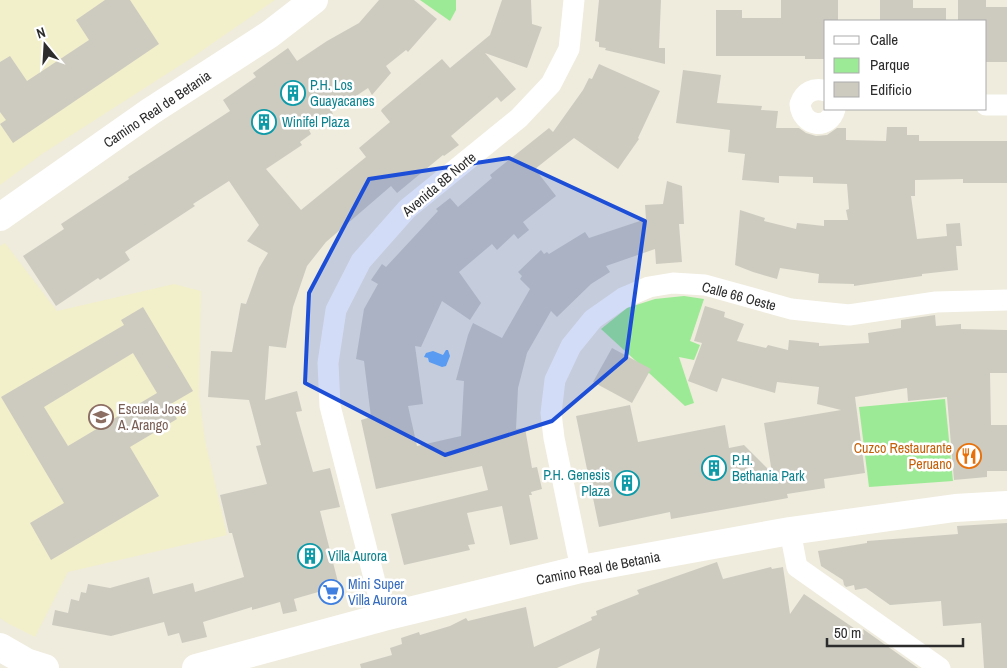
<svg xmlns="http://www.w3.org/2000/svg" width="1007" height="668" font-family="'Archivo Narrow',sans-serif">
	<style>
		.education { fill: #f2efcb }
		.green { fill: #9cea95 }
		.water { fill: #68adf9 }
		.building { fill: #cdcbc0; fill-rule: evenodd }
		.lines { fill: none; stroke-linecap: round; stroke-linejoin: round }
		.street { stroke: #fff; stroke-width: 21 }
		.secondary { stroke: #fff; stroke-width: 28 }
		.marked { fill: #1d4ed8; fill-opacity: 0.2; stroke: #1d4ed8; stroke-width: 4; stroke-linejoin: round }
		.labels { text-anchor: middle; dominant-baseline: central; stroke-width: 5; stroke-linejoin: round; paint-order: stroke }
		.culture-label { font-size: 14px; fill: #0d838f; stroke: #fff; text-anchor: start }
		.street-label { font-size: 14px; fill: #2c2c2c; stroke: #fff }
		.education-label { font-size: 14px; fill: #785e54; stroke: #fff; text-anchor: start }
		.food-label { font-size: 14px; fill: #c56008; stroke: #fff; text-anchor: end }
		.shop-label { font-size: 14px; fill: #366cbe; stroke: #fff; text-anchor: start }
	</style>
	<rect width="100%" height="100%" fill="#efecdd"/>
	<g class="education">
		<polygon points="0,0 275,0 190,59 42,154 0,185"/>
		<polygon points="5,243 57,311 174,284 201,291 199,395 205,440 227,535 68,572 35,637 9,624 0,618 0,246"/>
	</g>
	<g class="green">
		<polygon points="420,0 456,0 456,10 450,21"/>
		<polygon points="684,296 704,299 690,341 700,345 694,360 679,357 694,403 685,406 601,329 627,308 655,299"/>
		<polygon points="945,399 953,481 869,487 859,407"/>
	</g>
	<polygon class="water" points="446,350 448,350 450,356 446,366 442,367 429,362 428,358 424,357 426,353 433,351 443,355"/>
	<g class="building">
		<polygon points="105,0 130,0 159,44 13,143 0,124 6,120 0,112 0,62 10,56 27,81 89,40 76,20"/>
		<polygon points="379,0 414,0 437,19 408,52 406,50 386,66 391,73 372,95 368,88 332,112 333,114 309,130 311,134 300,142 302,145 266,169 301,210 366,157 359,148 390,122 381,111 382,109 442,59 450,68 490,35 502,0 531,0 532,24 542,27 527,68 485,53 516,89 501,102 497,97 451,136 459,145 444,156 443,155 397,193 391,186 326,242 307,266 293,307 286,348 269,346 265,400 297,391 302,411 296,412 313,472 330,468 340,507 320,511 339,586 294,599 297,611 283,614 280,602 252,610 252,607 203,622 207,637 182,643 179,633 168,636 164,622 111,636 52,625 55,610 68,613 71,599 79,601 81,592 86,593 88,584 110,588 149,577 153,594 193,583 195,592 244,577 232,533 229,533 220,495 267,484 256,446 261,445 249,400 208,397 211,351 232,352 241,303 246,304 259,268 268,253 247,241 259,225 229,181 193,204 195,206 125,252 130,260 100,280 98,278 56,306 23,256 64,229 61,224 129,179 128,177 230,111 223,100 256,77 253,73 288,48 297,61 327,41 359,23"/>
		<polygon points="599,0 661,0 659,48 665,48 665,64 605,50 606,48 599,47 599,42 595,41"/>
		<polygon points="781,0 838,0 838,21 826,21 826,59 805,59 805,56 716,56 716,10 742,10 742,18 781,18"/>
		<polygon points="880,0 913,0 913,8 946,8 946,21 880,21"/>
		<polygon points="958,0 986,0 986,7 1007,7 1007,62 986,62 986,21 958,21"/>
		<polygon points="599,64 660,91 638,138 639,139 618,169 574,138 535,169 556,196 523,222 529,230 518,239 514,234 497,250 492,244 459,272 481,303 470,320 442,301 421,347 415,346 423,404 408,406 417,446 461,436 464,381 456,380 468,335 473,323 502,338 530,289 520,279 522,276 518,272 541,250 544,254 547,252 549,254 585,232 589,238 646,219 645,205 663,204 667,181 682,186 684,224 679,224 682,262 656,264 655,249 606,266 610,272 591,284 557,317 551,311 527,353 518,388 516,429 525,428 532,468 537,467 542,489 531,492 532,495 529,495 538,539 510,545 502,506 467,513 475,544 468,545 470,550 404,565 391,514 488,490 482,466 376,489 361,420 371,417 364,361 356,359 364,309 378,284 371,280 382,264 386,267 438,211 436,209 450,198 458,207 492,178 490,175 549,128 553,132 583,90 589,78 592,79"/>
		<polygon points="683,70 721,75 717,103 762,106 761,110 778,111 776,128 799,128 806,133 816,136 827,135 837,128 846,128 846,140 886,141 887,127 907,127 907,135 919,135 919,141 1007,141 1007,183 963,183 963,179 915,180 915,196 911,196 917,239 947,236 946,224 960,223 962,246 956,246 958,270 922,274 922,276 854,286 854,284 818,283 819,274 780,268 777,279 753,272 735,265 740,210 765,218 764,221 796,229 797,223 824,226 824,220 848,220 846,210 849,209 847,184 813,183 813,177 779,176 779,183 742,180 745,154 728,152 730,130 676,123"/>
		<polygon points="705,306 725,312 724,317 744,324 737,341 766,348 768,345 788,350 789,340 819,343 819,346 869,343 868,333 901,328 901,320 935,315 936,326 961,324 961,329 1007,330 1007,373 990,373 991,425 1007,425 1007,471 987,471 987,477 954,480 947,397 908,401 907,388 855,397 865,473 824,479 825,488 787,494 788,498 671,519 670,512 599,527 576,416 630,405 638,442 725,425 729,448 744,445 772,473 764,423 841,410 817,404 819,387 777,382 775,393 722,378 717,392 688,381 702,343 694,341"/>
		<path d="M143,307L193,391L169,405L177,419L130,447L159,496L51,560L30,523L64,503L1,397L124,325L121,320ZM133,353L157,393L68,446L44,407Z"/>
		<polygon points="612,348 651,369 632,403 593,382"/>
		<polygon points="1007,523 1007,668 984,668 981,623 943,626 941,601 890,605 866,588 855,590 854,585 846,587 844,585 843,580 821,566 818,551 867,543 867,541 958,534 957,526"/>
		<polygon points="717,562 723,579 771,567 772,569 783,567 790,614 804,594 864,635 863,629 918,668 596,668 600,648 557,668 361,668 360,664 392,655 390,648 402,644 401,638 419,632 420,635 450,626 466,618 468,621 526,607 534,647 592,620 591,617 597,615 596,611 639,594 637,590"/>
	</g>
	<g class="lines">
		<g class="street">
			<path d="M826,91C814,87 804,92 800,104C802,127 829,131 835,109"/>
			<polyline points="986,105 1007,105"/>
			<polyline points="790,531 797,567 940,668"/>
			<polyline points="581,569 554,438 551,413 555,380 571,346 593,319 623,298 649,287 673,283 705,285 791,309 849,315 936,302 1007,300"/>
			<polyline points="384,617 330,406 328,363 336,310 361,261 407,209 519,118 551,84 569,49 574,0"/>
		</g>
		<g class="secondary">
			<polyline points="0,217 151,111 270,34 314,0"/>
			<polyline points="0,647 26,662 45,668"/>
			<polyline points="196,668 384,617 581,569 790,531 955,508 1007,505"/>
		</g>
	</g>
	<path class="marked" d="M509,158L645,221L626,358L552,421L445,455L305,383L309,293L369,179Z"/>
	<defs>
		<symbol id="building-ring" viewBox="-11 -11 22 22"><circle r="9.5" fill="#fff" stroke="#0f9aa8" stroke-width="1.5"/><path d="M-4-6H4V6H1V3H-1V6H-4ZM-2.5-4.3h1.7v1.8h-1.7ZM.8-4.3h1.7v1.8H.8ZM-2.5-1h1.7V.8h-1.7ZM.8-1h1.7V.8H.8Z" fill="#0f9aa8"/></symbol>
		<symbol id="school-ring" viewBox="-11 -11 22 22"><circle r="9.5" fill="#fff" stroke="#8d6e63" stroke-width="1.5"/><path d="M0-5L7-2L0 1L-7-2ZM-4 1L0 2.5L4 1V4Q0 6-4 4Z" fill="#8d6e63"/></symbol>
		<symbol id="restaurant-ring" viewBox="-11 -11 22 22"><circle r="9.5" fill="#fff" stroke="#e8710a" stroke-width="1.5"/><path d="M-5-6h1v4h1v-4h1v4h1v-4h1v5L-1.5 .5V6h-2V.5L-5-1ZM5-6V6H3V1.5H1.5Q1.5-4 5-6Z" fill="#e8710a"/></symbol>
		<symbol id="supermarket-ring" viewBox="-11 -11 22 22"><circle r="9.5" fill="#fff" stroke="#3f7fe0" stroke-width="1.5"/><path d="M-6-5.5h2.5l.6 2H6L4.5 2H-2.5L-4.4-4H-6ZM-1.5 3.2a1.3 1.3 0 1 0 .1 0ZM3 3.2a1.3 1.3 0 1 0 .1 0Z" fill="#3f7fe0"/></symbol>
	</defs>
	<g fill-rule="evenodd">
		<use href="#building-ring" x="279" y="79" width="28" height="28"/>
		<use href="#building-ring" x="250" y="108" width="28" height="28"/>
		<use href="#school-ring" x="87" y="403" width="28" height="28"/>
		<use href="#restaurant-ring" x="955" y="442" width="28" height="28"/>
		<use href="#building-ring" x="700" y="454" width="28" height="28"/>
		<use href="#building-ring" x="613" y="469" width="28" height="28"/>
		<use href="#building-ring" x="296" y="542" width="28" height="28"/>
		<use href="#supermarket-ring" x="317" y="578" width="28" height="28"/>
	</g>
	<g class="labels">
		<g class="culture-label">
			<text x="310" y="85">P.H. Los<tspan x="310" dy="16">Guayacanes</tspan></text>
			<text x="282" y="122">Winifel Plaza</text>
			<text x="732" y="460">P.H.<tspan x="732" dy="16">Bethania Park</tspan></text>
			<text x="610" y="475" text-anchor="end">P.H. Genesis<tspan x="610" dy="16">Plaza</tspan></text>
			<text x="328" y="556">Villa Aurora</text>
		</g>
		<g class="street-label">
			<text transform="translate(157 109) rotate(-34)">Camino Real de Betania</text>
			<text transform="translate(439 184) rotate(-40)">Avenida 8B Norte</text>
			<text transform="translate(739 296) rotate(15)">Calle 66 Oeste</text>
			<text transform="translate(598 568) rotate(-11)">Camino Real de Betania</text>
		</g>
		<g class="education-label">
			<text x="118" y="409">Escuela José<tspan x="118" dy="16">A. Arango</tspan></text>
		</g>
		<g class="food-label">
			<text x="952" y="448">Cuzco Restaurante<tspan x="952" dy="16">Peruano</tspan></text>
		</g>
		<g class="shop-label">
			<text x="348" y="584">Mini Super<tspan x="348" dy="16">Villa Aurora</tspan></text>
		</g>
	</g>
	<rect x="824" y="20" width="162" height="90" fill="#ffffff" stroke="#ababab"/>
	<rect x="834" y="36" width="25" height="8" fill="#ffffff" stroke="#ababab"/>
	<text x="870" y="45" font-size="15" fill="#2c2c2c">Calle</text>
	<rect x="834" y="58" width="25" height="15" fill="#9cea95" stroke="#ababab"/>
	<text x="870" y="70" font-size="15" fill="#2c2c2c">Parque</text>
	<rect x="834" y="82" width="25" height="15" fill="#cdcbc0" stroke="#ababab"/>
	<text x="870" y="95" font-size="15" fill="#2c2c2c">Edificio</text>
	<g transform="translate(45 45) rotate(342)" stroke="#ffffff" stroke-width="4" paint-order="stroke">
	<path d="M0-4L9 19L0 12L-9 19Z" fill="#2c2c2c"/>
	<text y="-8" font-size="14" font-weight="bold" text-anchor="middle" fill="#2c2c2c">N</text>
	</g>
	<path d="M827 638v8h136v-8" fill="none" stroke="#2c2c2c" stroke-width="2.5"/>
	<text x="834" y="638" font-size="15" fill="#2c2c2c" stroke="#ffffff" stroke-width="4" paint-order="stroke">50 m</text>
</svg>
